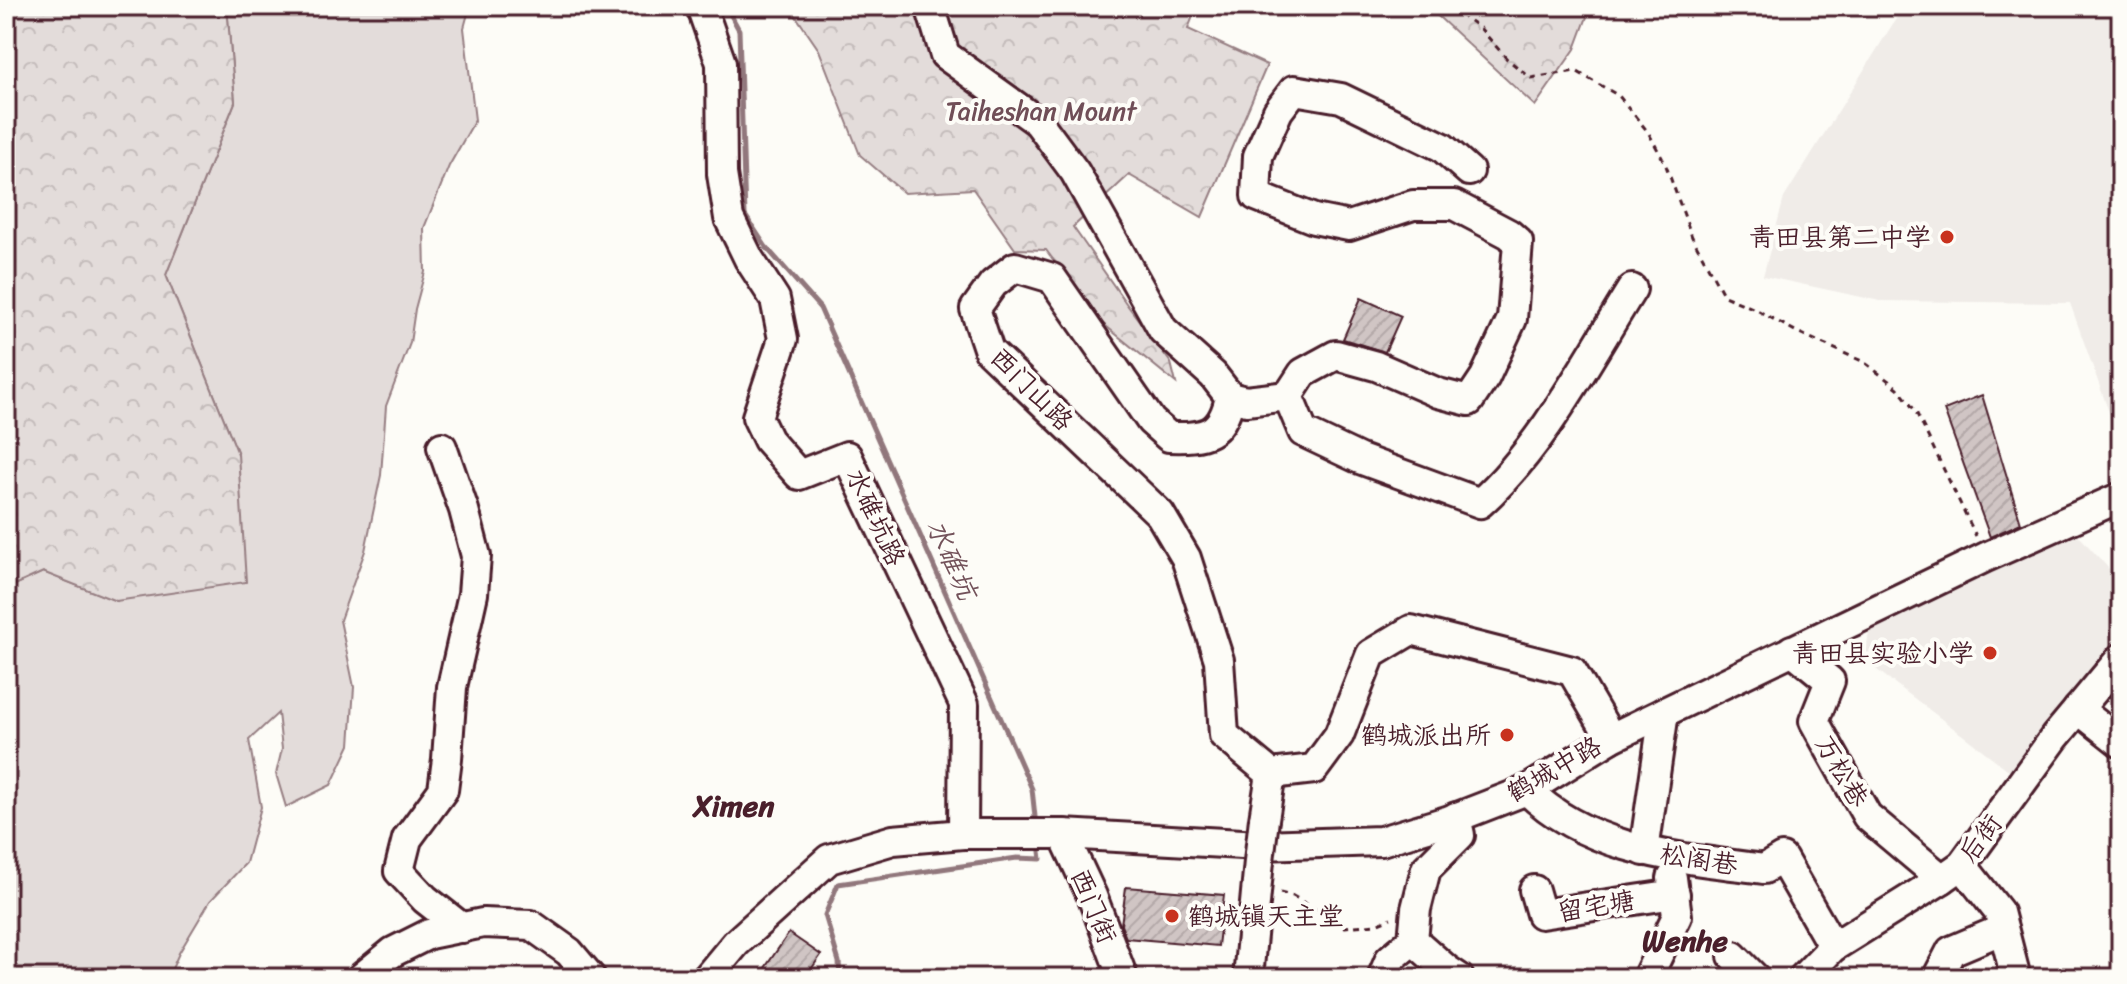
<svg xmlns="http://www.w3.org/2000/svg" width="2127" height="984" font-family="Sriracha,'LXGW WenKai TC',sans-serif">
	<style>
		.built { fill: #f0ece8 }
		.green { fill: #e3dcda; stroke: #967e82; stroke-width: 2 }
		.forest { fill: url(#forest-crowns); stroke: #967e82; stroke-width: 2 }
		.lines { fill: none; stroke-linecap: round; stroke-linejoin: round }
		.stream { stroke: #91777b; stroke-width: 5 }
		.building { fill: url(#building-hatch); stroke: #4a1f2b; stroke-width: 2 }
		.minor-casing { stroke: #4a1f2b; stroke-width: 34 }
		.path { stroke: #4a1f2b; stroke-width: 3; stroke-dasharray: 6 6; stroke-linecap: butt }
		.minor { stroke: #fdfcf7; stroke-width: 28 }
		.minor-bridge-casing { stroke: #4a1f2b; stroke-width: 34; stroke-linecap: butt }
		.minor-bridge { stroke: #fdfcf7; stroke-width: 28 }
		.poi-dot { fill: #c8321e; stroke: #fdfcf7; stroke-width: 3 }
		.labels { text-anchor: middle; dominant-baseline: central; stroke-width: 8; stroke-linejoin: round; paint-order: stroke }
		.park-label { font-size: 26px; fill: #704e57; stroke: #fdfcf7 }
		.poi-label { font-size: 26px; fill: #4a1f2b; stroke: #fdfcf7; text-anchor: end }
		.street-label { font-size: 26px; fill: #4a1f2b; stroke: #fdfcf7 }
		.water-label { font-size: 28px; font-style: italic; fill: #73525a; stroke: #fdfcf7 }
		.quarter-label { font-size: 30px; font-weight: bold; fill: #4a1f2b; stroke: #fdfcf7 }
	</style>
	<defs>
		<pattern id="forest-crowns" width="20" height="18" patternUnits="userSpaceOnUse" patternTransform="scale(2)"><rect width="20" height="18" fill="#e3dcda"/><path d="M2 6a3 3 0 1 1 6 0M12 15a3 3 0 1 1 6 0" fill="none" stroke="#c4bcbb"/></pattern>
		<pattern id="building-hatch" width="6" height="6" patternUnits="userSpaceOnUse" patternTransform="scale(2)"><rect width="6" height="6" fill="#d0c5c4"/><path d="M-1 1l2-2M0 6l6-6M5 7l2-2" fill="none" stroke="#b4a9a9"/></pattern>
	</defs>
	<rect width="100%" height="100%" fill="#fdfcf7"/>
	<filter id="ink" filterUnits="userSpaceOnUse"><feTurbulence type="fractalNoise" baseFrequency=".0125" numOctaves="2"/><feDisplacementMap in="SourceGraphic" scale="16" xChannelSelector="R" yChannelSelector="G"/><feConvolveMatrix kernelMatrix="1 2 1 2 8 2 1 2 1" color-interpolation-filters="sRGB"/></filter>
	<g filter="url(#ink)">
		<g class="built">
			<polygon points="1904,6 2121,6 2121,426 2115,429 2070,303 1880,301 1763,276 1784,198"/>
			<polygon points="2071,527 2121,582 2121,646 2015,775 1864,660 1871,622"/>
		</g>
		<polygon class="green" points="227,6 470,6 464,28 475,120 449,166 424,228 425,272 415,309 410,343 386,406 381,475 365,551 340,620 354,687 350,745 331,785 286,807 276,774 282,749 278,713 249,740 261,807 246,863 210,901 179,953 168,978 6,978 6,589 43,572 117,601 238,454 166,275 235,102"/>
		<g class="forest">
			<polygon points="6,6 227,6 235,102 166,275 238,454 246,582 116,601 43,572 6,589"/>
			<polygon points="789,6 1197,6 1188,29 1267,65 1202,217 1129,175 1073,227 1128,306 1171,363 1176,383 1096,318 1046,250 1015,249 973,189 904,193 860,155 819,50"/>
			<polygon points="1427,6 1591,6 1575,49 1535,106"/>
		</g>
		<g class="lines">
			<g class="stream">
				<polyline points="726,6 739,30 745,215 766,247 820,308 1032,789 1036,826"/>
				<polyline points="840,978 839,962 825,915 838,884 1017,858 1041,859 1039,844"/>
			</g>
		</g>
		<g class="building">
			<polygon points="1361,298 1401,316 1385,352 1343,339"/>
			<polygon points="1982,395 2021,523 1990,537 1944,410"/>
			<polygon points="1126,887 1224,895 1218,946 1126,938 1121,925"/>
			<polygon points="789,933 821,955 805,978 758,978"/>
		</g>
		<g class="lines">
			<defs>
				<g id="minor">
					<polyline points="701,6 721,63 722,174 729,218 749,259 775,299 783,339 757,417 768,440 799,475 847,456 964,704 963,834"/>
					<path d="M930,6L945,55L1038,122L1075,172L1163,330L1213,375L1230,397C1222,436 1204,438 1169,437L1151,421L1052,278L1015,267L993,284L975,309L989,351L1160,514L1186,558L1219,660L1224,735L1271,774L1314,769L1339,735L1371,654L1411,630L1572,671L1611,738"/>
					<path d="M1469,171L1442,147L1341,98L1294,90L1278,111L1258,156L1256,196L1314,219L1349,226L1413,205H1454L1509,234L1518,242L1512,319L1485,377L1469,401L1438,393L1376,366L1336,355L1303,373L1288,396L1303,432L1360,459L1480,503C1542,448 1588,359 1632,289"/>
					<polyline points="1230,397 1246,401 1288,396"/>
					<polyline points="442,447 464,510 476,556 473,594 452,687 447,759 443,790 407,839 399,871 425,899 462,928"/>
					<polyline points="1792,650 1830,681 1814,721 1867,816 1942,879"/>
					<polyline points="2078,709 2121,743"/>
					<path d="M1527,790C1589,852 1682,858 1764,869L1782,858L1833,947"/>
					<polyline points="1264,819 1271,774"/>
					<polyline points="1063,834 1092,896 1123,978"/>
					<polyline points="1644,851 1664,712"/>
					<polyline points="1962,865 1999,912 2016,978"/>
					<polyline points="1534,890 1541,914 1675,894"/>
					<polyline points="1413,940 1416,909 1426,869 1460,835 1456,817"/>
					<polyline points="1733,956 1755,978"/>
					<polyline points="361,978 393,952 429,934 483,923 531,925 569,952 591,978"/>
					<polyline points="707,978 736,943 829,859 893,840 963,834 1063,834 1260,845 1381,841 1447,821 1527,790 1611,738 1986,557 2121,497"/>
					<polyline points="1248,978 1259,861"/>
					<polyline points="1382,978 1390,959 1413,940 1447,970 1459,978"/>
					<polyline points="1647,978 1677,916 1672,878"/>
					<polyline points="1803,978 1833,947 1942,879 1962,865 2055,737 2121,658"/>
					<polyline points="1937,978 1951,951 2003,929"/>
				</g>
			</defs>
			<use href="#minor" class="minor-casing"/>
			<g class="path">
				<polyline points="1460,14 1480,28 1507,59 1531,78 1576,71 1619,96 1648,132 1665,163 1692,237 1724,296 1755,309 1797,332 1864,362 1898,388 1916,412 1976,536"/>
				<polyline points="1280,893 1293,896 1345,927 1376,924 1391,918"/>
			</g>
			<use href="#minor" class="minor"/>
			<defs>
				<polyline id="minor-bridge" points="1259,861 1264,819"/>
			</defs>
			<use href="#minor-bridge" class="minor-bridge-casing"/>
			<use href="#minor-bridge" class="minor-bridge"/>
		</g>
	</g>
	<g class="poi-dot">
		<circle cx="1947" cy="237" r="8"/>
		<circle cx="1990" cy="653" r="8"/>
		<circle cx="1507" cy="735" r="8"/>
		<circle cx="1172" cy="916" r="8"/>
	</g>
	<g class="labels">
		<g class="park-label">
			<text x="1041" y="111">Taiheshan Mount</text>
		</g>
		<g class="poi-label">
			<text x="1931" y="237">青田县第二中学</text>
			<text x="1974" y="653">青田县实验小学</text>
			<text x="1491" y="735">鹤城派出所</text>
			<text x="1188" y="916" text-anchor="start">鹤城镇天主堂</text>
		</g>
		<g class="street-label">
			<text transform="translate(1032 389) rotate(45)">西门山路</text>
			<text transform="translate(876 517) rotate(65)">水碓坑路</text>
			<text transform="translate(1554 769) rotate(-30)">鹤城中路</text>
			<text transform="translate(1842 771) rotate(60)">万松巷</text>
			<text transform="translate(1980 838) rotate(-53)">后街</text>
			<text transform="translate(1699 859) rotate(9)">松阁巷</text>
			<text transform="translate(1094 906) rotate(67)">西门街</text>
			<text transform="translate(1596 906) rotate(-9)">留宅塘</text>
		</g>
		<g class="water-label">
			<text transform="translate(952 559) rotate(66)">水碓坑</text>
		</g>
		<g class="quarter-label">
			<text x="734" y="806">Ximen</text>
			<text x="1685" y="941">Wenhe</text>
		</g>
	</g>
	<rect width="2127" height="984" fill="none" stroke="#fdfcf7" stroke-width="32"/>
	<rect x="16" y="16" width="2095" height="952" fill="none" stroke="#4a1f2b" stroke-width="3" filter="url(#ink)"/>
</svg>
